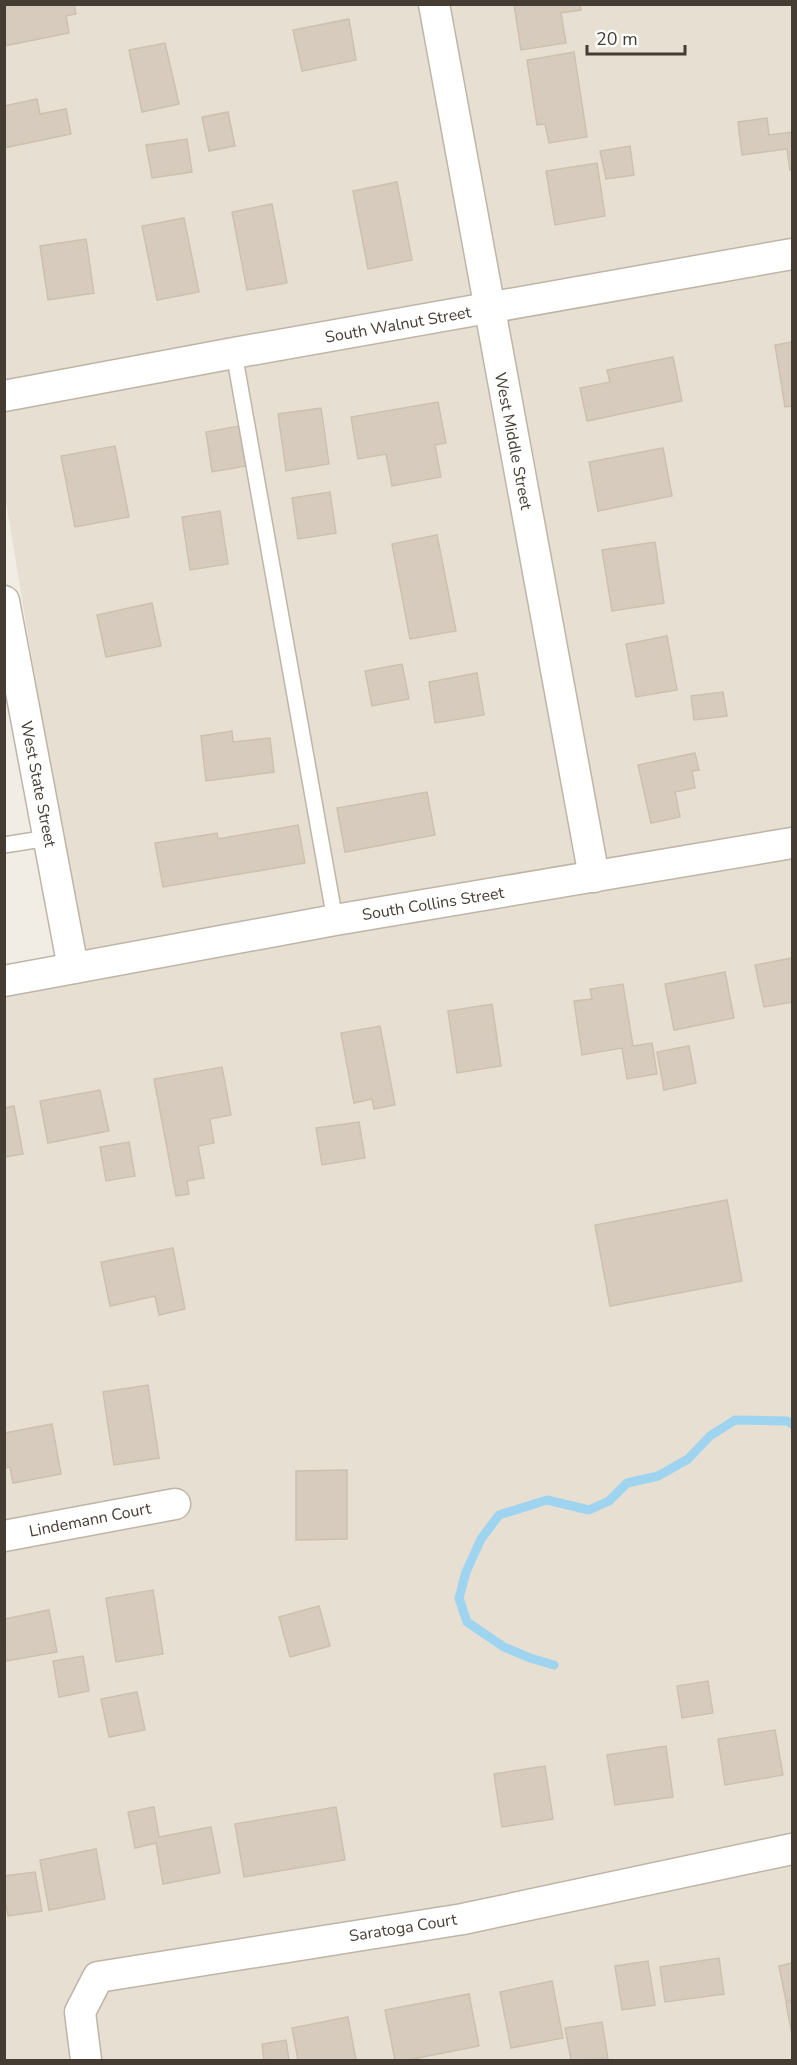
<svg xmlns="http://www.w3.org/2000/svg" width="797" height="2065" font-family="'Nunito Sans',sans-serif">
	<style>
		.residential { fill: #e6dfd2 }
		.lines { fill: none; stroke-linecap: round; stroke-linejoin: round }
		.stream { stroke: #9fd4f1; stroke-width: 9 }
		.building { fill: #d7cbbd; stroke: #cfc0ad; stroke-width: 1.5 }
		.service-casing { stroke: #beb5a7; stroke-width: 18 }
		.minor-casing { stroke: #beb5a7; stroke-width: 33 }
		.service { stroke: #fff; stroke-width: 15 }
		.minor { stroke: #fff; stroke-width: 30 }
		.labels { text-anchor: middle; dominant-baseline: central; stroke-width: 4.5; stroke-linejoin: round; paint-order: stroke }
		.street-label { font-size: 16px; fill: #453d34; stroke: #fff }
	</style>
	<rect width="100%" height="100%" fill="#f2ede4"/>
	<polygon class="residential" points="5,5 792,5 792,2060 5,2060 5,995 85,979 5,496"/>
	<g class="lines">
		<polyline class="stream" points="554,1665 530,1658 504,1647 467,1622 459,1598 466,1572 481,1539 499,1515 547,1500 589,1510 609,1501 627,1483 658,1476 688,1459 710,1436 735,1420 787,1421 792,1424"/>
	</g>
	<g class="building">
		<polygon points="4,4 74,4 76,14 66,16 69,33 4,46"/>
		<polygon points="514,4 580,4 581,10 561,13 566,43 521,50"/>
		<polygon points="349,19 356,60 302,71 293,30"/>
		<polygon points="165,43 179,104 142,112 129,50"/>
		<polygon points="574,52 587,137 549,143 545,124 537,125 527,60"/>
		<polygon points="37,99 40,114 66,109 71,134 4,148 4,106"/>
		<polygon points="228,112 235,146 209,151 202,117"/>
		<polygon points="767,118 769,135 792,132 792,169 790,170 787,149 742,155 738,122"/>
		<polygon points="187,139 192,172 152,178 146,145"/>
		<polygon points="630,146 634,175 606,179 600,151"/>
		<polygon points="597,163 605,216 555,225 546,171"/>
		<polygon points="397,182 412,260 368,269 353,191"/>
		<polygon points="272,204 287,283 247,290 232,212"/>
		<polygon points="184,218 199,292 157,300 142,226"/>
		<polygon points="86,239 94,293 48,300 40,246"/>
		<polygon points="792,342 792,406 785,407 775,345"/>
		<polygon points="673,357 682,401 587,421 580,388 610,382 607,370"/>
		<polygon points="438,402 446,443 435,445 441,477 392,486 386,454 358,459 351,417"/>
		<polygon points="321,408 329,464 286,471 278,414"/>
		<polygon points="239,426 246,466 212,472 206,432"/>
		<polygon points="115,446 129,517 75,527 61,456"/>
		<polygon points="663,448 672,496 598,511 589,462"/>
		<polygon points="330,492 336,533 298,539 292,498"/>
		<polygon points="220,511 228,564 190,570 182,517"/>
		<polygon points="437,535 456,631 410,639 392,544"/>
		<polygon points="655,542 664,603 612,611 602,550"/>
		<polygon points="152,603 161,646 106,657 97,615"/>
		<polygon points="667,636 677,690 636,697 626,644"/>
		<polygon points="402,664 409,699 372,706 365,671"/>
		<polygon points="477,673 484,715 435,723 429,682"/>
		<polygon points="723,692 727,716 694,720 691,696"/>
		<polygon points="232,731 233,742 270,738 274,772 206,781 201,736"/>
		<polygon points="695,753 699,770 692,771 695,788 675,792 680,817 651,823 638,765"/>
		<polygon points="427,792 435,835 345,852 337,808"/>
		<polygon points="298,825 305,863 163,887 155,843 217,833 218,839"/>
		<polygon points="792,958 792,1002 764,1007 755,965"/>
		<polygon points="725,972 734,1018 674,1030 665,984"/>
		<polygon points="623,984 633,1046 652,1043 657,1074 627,1079 622,1048 582,1055 574,1001 592,999 590,989"/>
		<polygon points="492,1004 501,1066 457,1073 448,1011"/>
		<polygon points="380,1026 395,1105 374,1109 372,1099 354,1103 341,1033"/>
		<polygon points="689,1046 696,1083 664,1090 657,1052"/>
		<polygon points="222,1067 231,1115 210,1119 214,1143 198,1146 204,1178 187,1181 189,1194 176,1196 154,1079"/>
		<polygon points="100,1090 109,1131 48,1143 40,1101"/>
		<polygon points="14,1106 23,1154 4,1157 4,1108"/>
		<polygon points="359,1122 365,1158 322,1165 316,1128"/>
		<polygon points="129,1142 135,1176 106,1181 100,1147"/>
		<polygon points="727,1200 742,1281 610,1306 595,1225"/>
		<polygon points="173,1248 185,1309 159,1315 155,1296 110,1306 101,1262"/>
		<polygon points="148,1385 159,1458 114,1465 103,1392"/>
		<polygon points="52,1424 61,1474 13,1483 10,1467 4,1468 4,1433"/>
		<polygon points="347,1470 347,1539 296,1540 296,1471"/>
		<polygon points="153,1590 163,1654 116,1662 106,1598"/>
		<polygon points="319,1606 330,1646 290,1657 279,1617"/>
		<polygon points="49,1610 57,1652 6,1661 4,1619"/>
		<polygon points="83,1656 89,1691 59,1697 53,1661"/>
		<polygon points="708,1681 713,1713 682,1718 677,1686"/>
		<polygon points="137,1692 145,1730 109,1737 101,1699"/>
		<polygon points="775,1730 783,1775 725,1785 718,1739"/>
		<polygon points="666,1746 673,1797 615,1805 607,1755"/>
		<polygon points="545,1766 553,1819 502,1827 494,1774"/>
		<polygon points="154,1807 159,1837 211,1827 220,1873 163,1884 156,1843 135,1848 128,1812"/>
		<polygon points="336,1807 345,1860 244,1877 235,1824"/>
		<polygon points="96,1849 105,1899 49,1910 40,1860"/>
		<polygon points="35,1872 42,1911 8,1916 4,1894 4,1876"/>
		<polygon points="719,1958 724,1994 665,2002 660,1967"/>
		<polygon points="648,1961 655,2005 622,2010 615,1966"/>
		<polygon points="792,1963 792,2000 786,2001 779,1966"/>
		<polygon points="552,1981 563,2038 511,2048 500,1992"/>
		<polygon points="469,1994 479,2046 408,2060 395,2060 385,2010"/>
		<polygon points="792,2001 792,2035 786,2003"/>
		<polygon points="348,2017 356,2060 298,2060 292,2028"/>
		<polygon points="602,2022 608,2059 571,2060 565,2028"/>
		<polygon points="286,2040 289,2060 264,2060 262,2044"/>
	</g>
	<g class="lines">
		<defs>
			<g id="service">
				<polyline points="234,353 335,920"/>
				<polyline points="4,845 48,838"/>
			</g>
			<g id="minor">
				<polyline points="434,4 594,877"/>
				<polyline points="4,396 234,353 792,254"/>
				<polyline points="4,601 73,968"/>
				<polyline points="4,981 335,920 792,843"/>
				<polyline points="4,1536 175,1504"/>
				<polyline points="86,2060 80,2012 98,1977 463,1919 792,1849"/>
			</g>
		</defs>
		<use href="#service" class="service-casing"/>
		<use href="#minor" class="minor-casing"/>
		<use href="#service" class="service"/>
		<use href="#minor" class="minor"/>
	</g>
	<g class="labels">
		<g class="street-label">
			<text transform="translate(398 325) rotate(-10)">South Walnut Street</text>
			<text transform="translate(513 441) rotate(79)">West Middle Street</text>
			<text transform="translate(38 784) rotate(79)">West State Street</text>
			<text transform="translate(433 904) rotate(-9)">South Collins Street</text>
			<text transform="translate(90 1520) rotate(-11)">Lindemann Court</text>
			<text transform="translate(403 1928) rotate(-9)">Saratoga Court</text>
		</g>
	</g>
	<rect width="797" height="2065" fill="none" stroke="#453d34" stroke-width="12"/>
	<path d="M587 45v9h98v-9" fill="none" stroke="#453d34" stroke-width="3"/>
	<text x="596" y="45" font-size="18" fill="#453d34" stroke="#ffffff" stroke-width="4.5" paint-order="stroke">20 m</text>
</svg>
